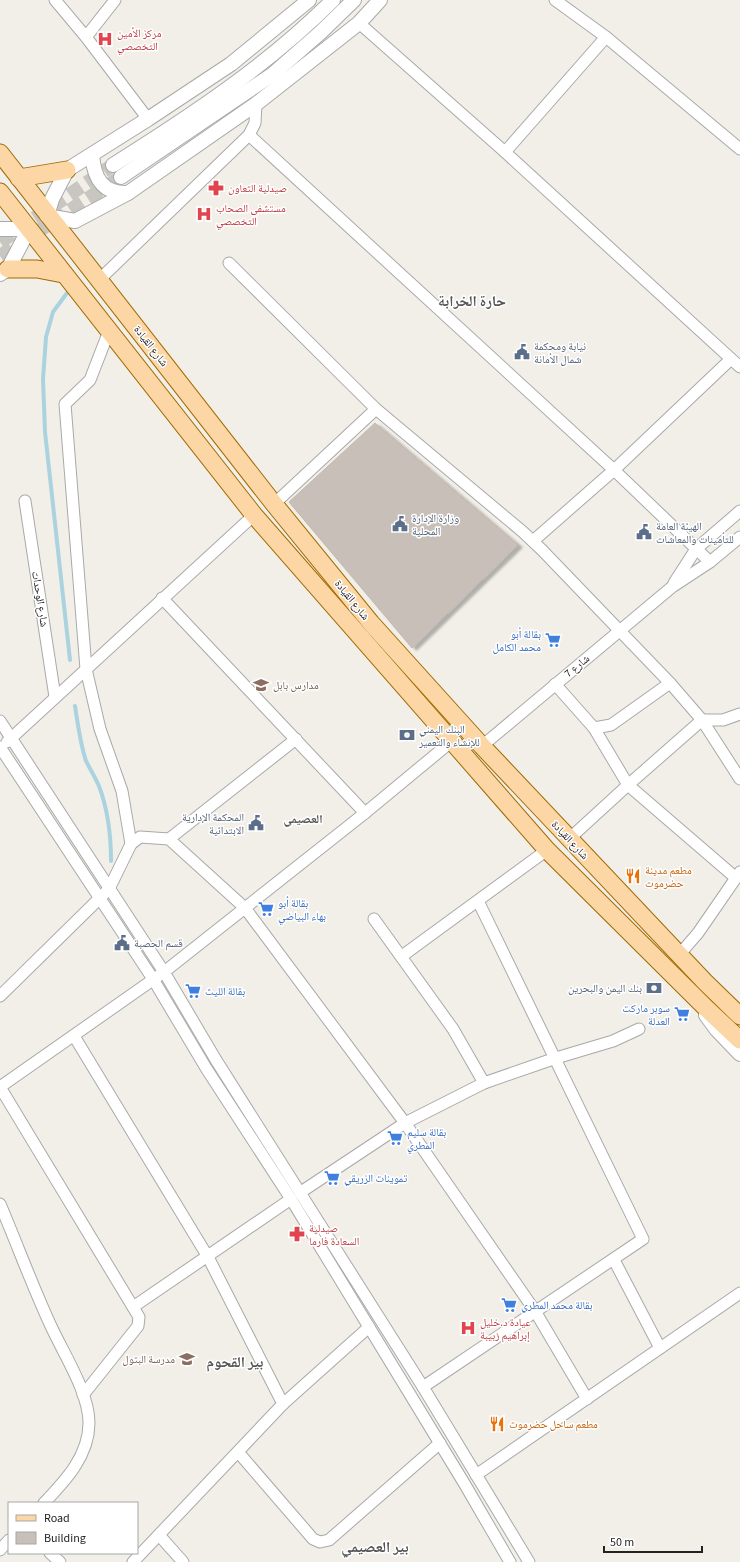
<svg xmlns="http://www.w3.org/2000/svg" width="740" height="1562" font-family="'Source Sans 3','Noto Naskh Arabic',sans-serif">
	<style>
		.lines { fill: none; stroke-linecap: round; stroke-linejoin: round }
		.stream { stroke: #aad3df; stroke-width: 4 }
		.building { fill: #c7bfb8; stroke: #c4b6ab; filter: url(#shadow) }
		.tertiary-tunnel { stroke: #c8c6c1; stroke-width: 14; stroke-dasharray: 14 7; stroke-linecap: butt }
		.minor-casing { stroke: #a9a9a9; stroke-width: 13 }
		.tertiary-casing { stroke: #a9a9a9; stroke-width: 16 }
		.primary-casing { stroke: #a06b00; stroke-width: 19 }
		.minor { stroke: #fff; stroke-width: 11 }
		.tertiary { stroke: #fff; stroke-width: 14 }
		.primary { stroke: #fcd6a4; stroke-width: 17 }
		.labels { text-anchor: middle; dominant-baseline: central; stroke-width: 3; stroke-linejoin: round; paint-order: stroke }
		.health-label { font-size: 11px; fill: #be3a42; stroke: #fff; text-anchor: start }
		.street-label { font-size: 11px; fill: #222; stroke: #fff }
		.service-label { font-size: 11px; fill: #4e5e75; stroke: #fff; text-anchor: start }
		.shop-label { font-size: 11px; fill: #366cbe; stroke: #fff; text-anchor: start }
		.education-label { font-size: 11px; fill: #785e54; stroke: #fff; text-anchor: start }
		.food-label { font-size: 11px; fill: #c56008; stroke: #fff; text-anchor: start }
		.neighbourhood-label { font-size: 12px; font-weight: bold; fill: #555; stroke: #fff }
		.district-label { font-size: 15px; font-weight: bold; fill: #555; stroke: #fff }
	</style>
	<defs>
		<filter id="shadow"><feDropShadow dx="4.5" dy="2.5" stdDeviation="1" flood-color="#0004"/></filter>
	</defs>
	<rect width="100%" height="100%" fill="#f2efe9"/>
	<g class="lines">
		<g class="stream">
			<polyline points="67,293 53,312 46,337 43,379 45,432 70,660"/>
			<path d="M75,706C78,725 80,743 86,761C90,769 95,777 99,786C108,810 111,835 111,861"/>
		</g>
	</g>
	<polygon class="building" points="375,423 518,545 412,648 289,502"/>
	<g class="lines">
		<g class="tertiary-tunnel">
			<polyline points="0,242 113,165"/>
			<polyline points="0,256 121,177"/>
		</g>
		<defs>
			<g id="minor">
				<polyline points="55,0 86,37 148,119"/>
				<polyline points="555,0 606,37 740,149"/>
				<polyline points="359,23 505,152 740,367"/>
				<polyline points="86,37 115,0"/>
				<polyline points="249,135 614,470 710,562"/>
				<polyline points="505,152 606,37"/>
				<polyline points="229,263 376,409 274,504"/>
				<polyline points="99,280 249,135 255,123 256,104"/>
				<polyline points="376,409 523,532 542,550 670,683 702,720 740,779"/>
				<polyline points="25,501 55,697"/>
				<polyline points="533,541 614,470 731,359"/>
				<polyline points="674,583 696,549 740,511"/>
				<polyline points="162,598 365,813"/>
				<polyline points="555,684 594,728 611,725 670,683"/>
				<polyline points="0,721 164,972 216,1060 423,1387 529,1562"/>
				<polyline points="594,728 628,785 736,878"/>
				<polyline points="7,742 254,515"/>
				<polyline points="482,746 672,587 710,562 740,537"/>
				<polyline points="0,747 153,979 206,1068 291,1199 464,1483 510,1562"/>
				<polyline points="169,839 296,739"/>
				<polyline points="569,839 628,785 702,720 723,720 740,714"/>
				<polyline points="131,844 140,837 169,839 245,908 405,1123 535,1311 587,1399"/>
				<polyline points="374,919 453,1029 484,1083"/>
				<polyline points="679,955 698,933 740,872"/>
				<polyline points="402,956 547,850"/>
				<polyline points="0,996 109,889 131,844 122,791 100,729 86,669 65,404 90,380 109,331"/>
				<polyline points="74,1036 208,1257 283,1404"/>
				<polyline points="0,1087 164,972 365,813 452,741"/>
				<polyline points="0,1087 139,1317 138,1326 83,1395"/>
				<polyline points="301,1192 405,1123 484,1083 556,1058 613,1041 639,1029"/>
				<path d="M0,1204C17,1244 32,1285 50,1324C63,1353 89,1392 89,1423C89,1456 65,1481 44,1503"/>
				<polyline points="614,1260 660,1348"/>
				<polyline points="133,1307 291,1199"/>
				<polyline points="423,1387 643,1239 478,901"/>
				<polyline points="238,1452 313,1539 320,1542 329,1540 440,1443"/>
				<polyline points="476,1475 740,1293"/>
				<polyline points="159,1535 183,1562"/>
				<polyline points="0,1550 9,1540"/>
				<polyline points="50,1553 60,1562"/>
				<polyline points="133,1562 283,1404 369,1327"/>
			</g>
			<g id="tertiary">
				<polyline points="309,0 231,64 148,119 67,170 52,199 47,216 75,221 128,193 256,104 359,23 380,0"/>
				<path d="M92,155C94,178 102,194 128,193"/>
				<path d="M113,165C191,116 268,65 333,0"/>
				<polyline points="121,177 273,74 321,32 354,0"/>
				<polyline points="0,229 29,229 8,269 0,274"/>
				<polyline points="706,1015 717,1030 740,1054"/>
			</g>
			<g id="primary">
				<polyline points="0,153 274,504 371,623 482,746 705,982 740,1016"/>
				<polyline points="19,178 67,170"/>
				<polyline points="0,192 254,515 547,850 708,1010 740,1040"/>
				<polyline points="8,269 37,269 63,274"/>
			</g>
		</defs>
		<use href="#minor" class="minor-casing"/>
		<use href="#tertiary" class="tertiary-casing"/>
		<use href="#primary" class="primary-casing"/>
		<use href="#minor" class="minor"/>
		<use href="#tertiary" class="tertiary"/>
		<use href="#primary" class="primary"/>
	</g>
	<defs>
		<symbol id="hospital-bare" viewBox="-9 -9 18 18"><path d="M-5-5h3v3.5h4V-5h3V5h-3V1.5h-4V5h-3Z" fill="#e0444e" stroke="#fff" stroke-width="2.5" paint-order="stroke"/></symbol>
		<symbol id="pharmacy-bare" viewBox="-9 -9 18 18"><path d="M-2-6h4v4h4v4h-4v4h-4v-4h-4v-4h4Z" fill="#e0444e" stroke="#fff" stroke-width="2.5" paint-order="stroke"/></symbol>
		<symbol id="civic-bare" viewBox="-9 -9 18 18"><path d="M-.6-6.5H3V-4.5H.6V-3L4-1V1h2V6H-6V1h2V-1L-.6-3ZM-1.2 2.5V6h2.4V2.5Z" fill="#5c6f8a" stroke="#fff" stroke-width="2.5" paint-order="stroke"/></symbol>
		<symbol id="supermarket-bare" viewBox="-9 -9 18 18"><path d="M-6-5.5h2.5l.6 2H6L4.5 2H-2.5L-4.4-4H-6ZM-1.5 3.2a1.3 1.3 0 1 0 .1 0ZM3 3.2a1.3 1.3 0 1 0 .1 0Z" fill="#3f7fe0" stroke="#fff" stroke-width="2.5" paint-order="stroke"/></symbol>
		<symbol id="school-bare" viewBox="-9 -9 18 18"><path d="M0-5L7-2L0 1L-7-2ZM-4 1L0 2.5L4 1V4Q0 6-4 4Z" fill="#8d6e63" stroke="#fff" stroke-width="2.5" paint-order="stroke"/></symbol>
		<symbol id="bank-bare" viewBox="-9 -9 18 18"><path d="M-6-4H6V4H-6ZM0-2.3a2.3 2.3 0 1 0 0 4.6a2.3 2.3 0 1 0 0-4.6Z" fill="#5c6f8a" stroke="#fff" stroke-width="2.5" paint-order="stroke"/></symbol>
		<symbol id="restaurant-bare" viewBox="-9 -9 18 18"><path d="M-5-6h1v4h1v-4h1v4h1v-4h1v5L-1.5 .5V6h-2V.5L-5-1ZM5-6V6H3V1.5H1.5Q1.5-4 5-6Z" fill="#e8710a" stroke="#fff" stroke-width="2.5" paint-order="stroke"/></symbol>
	</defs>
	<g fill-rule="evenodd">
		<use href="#hospital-bare" x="94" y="28" width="22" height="22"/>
		<use href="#pharmacy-bare" x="205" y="177" width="22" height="22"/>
		<use href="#hospital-bare" x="193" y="203" width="22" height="22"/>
		<use href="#civic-bare" x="511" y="341" width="22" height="22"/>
		<use href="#civic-bare" x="389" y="513" width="22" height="22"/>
		<use href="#civic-bare" x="633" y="521" width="22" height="22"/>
		<use href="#supermarket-bare" x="542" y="629" width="22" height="22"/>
		<use href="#school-bare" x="250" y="674" width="22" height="22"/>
		<use href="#bank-bare" x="396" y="724" width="22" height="22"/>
		<use href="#civic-bare" x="245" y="812" width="22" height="22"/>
		<use href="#restaurant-bare" x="622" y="865" width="22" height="22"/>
		<use href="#supermarket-bare" x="255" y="898" width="22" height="22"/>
		<use href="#civic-bare" x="111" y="932" width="22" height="22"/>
		<use href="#bank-bare" x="643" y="977" width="22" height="22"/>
		<use href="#supermarket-bare" x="182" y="980" width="22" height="22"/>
		<use href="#supermarket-bare" x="671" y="1003" width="22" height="22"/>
		<use href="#supermarket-bare" x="384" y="1127" width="22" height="22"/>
		<use href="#supermarket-bare" x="321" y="1167" width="22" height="22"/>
		<use href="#pharmacy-bare" x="286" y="1223" width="22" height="22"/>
		<use href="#supermarket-bare" x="498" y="1294" width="22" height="22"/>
		<use href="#hospital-bare" x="457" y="1317" width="22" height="22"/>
		<use href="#school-bare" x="176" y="1348" width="22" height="22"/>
		<use href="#restaurant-bare" x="486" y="1413" width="22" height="22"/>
	</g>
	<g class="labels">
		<g class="health-label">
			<text x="117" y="33">مركز الأمين<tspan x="117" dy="13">التخصصي</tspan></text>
			<text x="228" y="188">صيدلية التعاون</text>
			<text x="216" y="208">مستشفى الصحاب<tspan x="216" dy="13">التخصصي</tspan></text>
			<text x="309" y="1228">صيدلية<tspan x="309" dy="13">السعادة فارما</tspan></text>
			<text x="480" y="1322">عيادة د.خليل<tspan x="480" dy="13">إبراهيم زبيبة</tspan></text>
		</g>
		<g class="street-label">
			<text transform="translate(151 346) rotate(52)">شارع القيادة</text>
			<text transform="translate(40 599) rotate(81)">شارع الوحدات</text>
			<text transform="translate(352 600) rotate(51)">شارع القيادة</text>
			<text transform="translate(577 666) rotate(-40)">شارع 7</text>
			<text transform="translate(570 840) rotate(47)">شارع القيادة</text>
		</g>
		<g class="service-label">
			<text x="534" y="346">نيابة ومحكمة<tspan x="534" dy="13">شمال الأمانة</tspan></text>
			<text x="412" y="518">وزارة الإدارة<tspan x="412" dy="13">المحلية</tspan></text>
			<text x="656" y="526">الهيئة العامة<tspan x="656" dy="13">للتأمينات والمعاشات</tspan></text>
			<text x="419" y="729">البنك اليمني<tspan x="419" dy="13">للإنشاء والتعمير</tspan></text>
			<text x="244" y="817" text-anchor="end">المحكمة الإدارية<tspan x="244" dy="13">الابتدائية</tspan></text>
			<text x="134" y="943">قسم الحصبة</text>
			<text x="642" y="988" text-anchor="end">بنك اليمن والبحرين</text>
		</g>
		<g class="shop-label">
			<text x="541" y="634" text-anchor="end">بقالة أبو<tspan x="541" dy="13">محمد الكامل</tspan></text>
			<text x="278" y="903">بقالة أبو<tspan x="278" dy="13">بهاء البياضي</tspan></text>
			<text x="205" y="991">بقالة الليث</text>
			<text x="670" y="1008" text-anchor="end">سوبر ماركت<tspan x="670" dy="13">العدلة</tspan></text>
			<text x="407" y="1132">بقالة سليم<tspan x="407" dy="13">المطري</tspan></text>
			<text x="344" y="1178">تموينات الزريقي</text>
			<text x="521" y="1305">بقالة محمد المطري</text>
		</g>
		<g class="education-label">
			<text x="273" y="685">مدارس بابل</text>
			<text x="175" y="1359" text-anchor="end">مدرسة البتول</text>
		</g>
		<g class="food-label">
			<text x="645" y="870">مطعم مدينة<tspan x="645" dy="13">حضرموت</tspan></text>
			<text x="509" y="1424">مطعم ساحل حضرموت</text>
		</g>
		<g class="neighbourhood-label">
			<text x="303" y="819">العصيمي</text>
		</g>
		<g class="district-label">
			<text x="472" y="301">حارة الخرابة</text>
			<text x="235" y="1362">بير القحوم</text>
			<text x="375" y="1547">بير العصيمي</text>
		</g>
	</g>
	<rect x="8" y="1502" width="130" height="52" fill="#ffffff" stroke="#a7a7a7"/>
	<rect x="16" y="1515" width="20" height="6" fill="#fcd6a4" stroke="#a7a7a7"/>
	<text x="44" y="1522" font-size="12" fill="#222222">Road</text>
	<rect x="16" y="1532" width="20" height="12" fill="#c7bfb8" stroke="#a7a7a7"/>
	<text x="44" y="1542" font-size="12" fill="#222222">Building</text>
	<path d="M604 1546v6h98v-6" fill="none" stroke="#222222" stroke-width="2"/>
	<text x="610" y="1546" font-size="12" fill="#222222" stroke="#ffffff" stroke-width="3" paint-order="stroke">50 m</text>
</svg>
